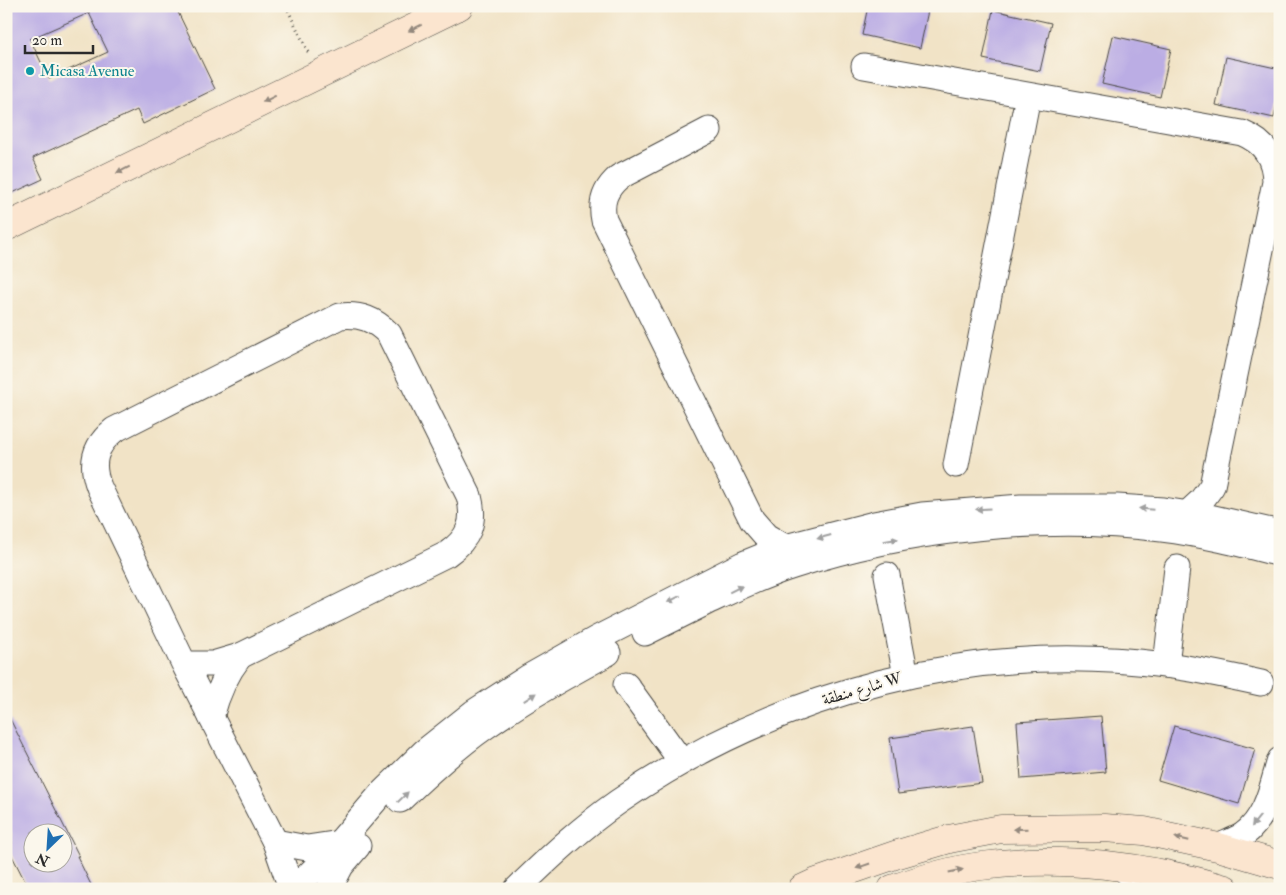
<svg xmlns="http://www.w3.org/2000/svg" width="1286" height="895" font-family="'IM FELL Double Pica',Amiri,serif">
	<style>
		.building { fill: #bbade4; fill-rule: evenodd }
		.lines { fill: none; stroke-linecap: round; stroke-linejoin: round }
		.lane-casing { stroke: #494742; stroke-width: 14 }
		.street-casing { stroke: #494742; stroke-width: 27 }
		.secondary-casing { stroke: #494742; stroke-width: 29 }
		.path { stroke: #494742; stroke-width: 3; stroke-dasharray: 1 4; stroke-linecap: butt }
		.lane { stroke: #fff; stroke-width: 12 }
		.street { stroke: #fff; stroke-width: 25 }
		.secondary { stroke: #fbe5cf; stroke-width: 28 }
		.oneway { fill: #93887d }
		.oneway2 { fill: #a0a0a0 }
		.culture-dot { fill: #0f9aa8; stroke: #fbf7ec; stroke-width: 2 }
		.labels { text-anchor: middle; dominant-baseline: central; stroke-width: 4; stroke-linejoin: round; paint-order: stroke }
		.culture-label { font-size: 16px; fill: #0d838f; stroke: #fbf7ec; text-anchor: start }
		.street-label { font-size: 16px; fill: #2b2b2b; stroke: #fbf7ec }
	</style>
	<rect width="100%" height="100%" fill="#fbf7ec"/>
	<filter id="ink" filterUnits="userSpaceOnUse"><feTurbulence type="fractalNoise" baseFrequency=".02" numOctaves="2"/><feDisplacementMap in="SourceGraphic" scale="10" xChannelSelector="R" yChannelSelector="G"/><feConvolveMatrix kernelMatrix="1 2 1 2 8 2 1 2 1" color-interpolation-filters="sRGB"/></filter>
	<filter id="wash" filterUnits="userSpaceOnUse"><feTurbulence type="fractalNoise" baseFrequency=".0096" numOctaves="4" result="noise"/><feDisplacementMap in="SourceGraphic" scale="20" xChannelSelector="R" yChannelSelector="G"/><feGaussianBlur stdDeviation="1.12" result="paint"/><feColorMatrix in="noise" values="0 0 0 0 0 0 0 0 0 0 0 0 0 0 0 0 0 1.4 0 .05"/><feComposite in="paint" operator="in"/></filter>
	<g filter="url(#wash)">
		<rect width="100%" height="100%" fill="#f1e3c6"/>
		<g id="blocks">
			<g class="building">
				<path d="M6,6H175L215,89L143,124L137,110L33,158L43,179L6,196ZM89,13L108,52L49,79L30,39Z"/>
				<polygon points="868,6 929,6 920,48 862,35"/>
				<polygon points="993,10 1051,23 1040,71 983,59"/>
				<polygon points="1113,36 1171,49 1160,97 1102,84"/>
				<polygon points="1226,57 1280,69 1280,89 1274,118 1216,105"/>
				<path d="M6,711L79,856H77L93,889H29L7,846L12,843L9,836L12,835L6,824ZM32,832H62V862H32Z"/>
				<polygon points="1101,716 1106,772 1021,779 1017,722"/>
				<polygon points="973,726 982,783 898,794 890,738"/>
				<polygon points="1174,726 1255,749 1239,804 1158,780"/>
			</g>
		</g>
	</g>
	<g filter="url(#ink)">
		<use href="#blocks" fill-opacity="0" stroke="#494742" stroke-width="1"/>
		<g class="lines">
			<defs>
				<polyline id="lane" points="1117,872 1136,889"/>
				<g id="street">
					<path d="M864,66L1242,133C1264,142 1275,158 1275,182L1212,486L1201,501L1187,514"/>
					<path d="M709,130L619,177C605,189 600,202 604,220L752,520L766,536L785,547"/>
					<polyline points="956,465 1028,96"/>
					<polyline points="887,575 906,676"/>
					<path d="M645,633C666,622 688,612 709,601C737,588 764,575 793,566C906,529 1044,514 1162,529C1202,534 1241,544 1280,554"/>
					<path d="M184,664H213L240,656L447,554C469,539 476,522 469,496L389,334C374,319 361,314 340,316L114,430C94,446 90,464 99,487L184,664L275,842L290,885"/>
					<polyline points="1166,665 1177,568"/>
					<polyline points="626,685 681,761"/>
					<path d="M211,717C217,694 225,675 240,656"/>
					<path d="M400,800C427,774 455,748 485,727C524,699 566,676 608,653"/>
					<polyline points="275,842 307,848 340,843"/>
					<path d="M1218,847C1226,843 1235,840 1243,835C1267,818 1272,786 1280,760"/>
					<polyline points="299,884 327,857 380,795 425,751 474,712 527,678 596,639 743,564 785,547 874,524 922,515 1021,507 1117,507 1163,510 1209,517 1280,533"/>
					<polyline points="329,889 341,866 358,846"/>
					<path d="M517,889C549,858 582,827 618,802C777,692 973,640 1165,665C1198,669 1229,676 1261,683"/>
				</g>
				<g id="secondary">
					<polyline points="6,227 459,6"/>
					<polyline points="802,889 817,882 895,855 949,839 1001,829 1104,828 1144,831 1218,847 1280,865"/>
					<path d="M892,889C921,879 951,870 981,866C1061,855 1148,866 1225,889"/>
				</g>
			</defs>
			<use href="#lane" class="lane-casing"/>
			<use href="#street" class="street-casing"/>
			<use href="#secondary" class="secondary-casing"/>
			<polyline class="path" points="286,6 309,54"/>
			<use href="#lane" class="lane"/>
			<use href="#street" class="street"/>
			<use href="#secondary" class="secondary"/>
		</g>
		<defs><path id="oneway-solid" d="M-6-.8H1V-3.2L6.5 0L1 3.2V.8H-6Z" transform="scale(1.25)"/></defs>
		<g class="oneway">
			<use href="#oneway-solid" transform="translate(415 28) rotate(154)"/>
			<use href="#oneway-solid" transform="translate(269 99) rotate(154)"/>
			<use href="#oneway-solid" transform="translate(123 170) rotate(154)"/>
			<use href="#oneway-solid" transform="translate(1020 829) rotate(179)"/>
			<use href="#oneway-solid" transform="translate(1182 839) rotate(-167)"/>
			<use href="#oneway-solid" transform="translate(863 866) rotate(161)"/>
			<use href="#oneway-solid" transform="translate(956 871) rotate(-12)"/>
		</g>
		<g class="oneway2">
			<use href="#oneway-solid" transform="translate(983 509) rotate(176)"/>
			<use href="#oneway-solid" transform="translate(1146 509) rotate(-175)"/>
			<use href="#oneway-solid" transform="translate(824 537) rotate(165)"/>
			<use href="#oneway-solid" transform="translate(891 540) rotate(-9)"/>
			<use href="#oneway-solid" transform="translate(736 589) rotate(-26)"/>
			<use href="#oneway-solid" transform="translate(674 599) rotate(153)"/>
			<use href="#oneway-solid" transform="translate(530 697) rotate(-33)"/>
			<use href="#oneway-solid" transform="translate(403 797) rotate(-44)"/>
			<use href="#oneway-solid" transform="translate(1256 821) rotate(128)"/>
		</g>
	</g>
	<circle class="culture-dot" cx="30" cy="71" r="5"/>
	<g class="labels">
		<g class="culture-label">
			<text x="40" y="71">Micasa Avenue</text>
		</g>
		<g class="street-label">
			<text transform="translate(862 689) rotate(-16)">شارع منطقة W</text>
		</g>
	</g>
	<rect width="1286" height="895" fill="none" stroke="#fbf7ec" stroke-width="25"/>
	<g transform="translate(48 848) rotate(205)"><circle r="24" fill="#fbf7ec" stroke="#a8a59f"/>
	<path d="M0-4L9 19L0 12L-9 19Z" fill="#1f6fb2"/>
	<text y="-8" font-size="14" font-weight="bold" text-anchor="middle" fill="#2b2b2b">N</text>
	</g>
	<path d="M25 45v8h68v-8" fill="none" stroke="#2b2b2b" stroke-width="2.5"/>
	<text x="32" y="45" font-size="15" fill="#2b2b2b" stroke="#fbf7ec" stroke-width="4" paint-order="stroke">20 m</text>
</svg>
